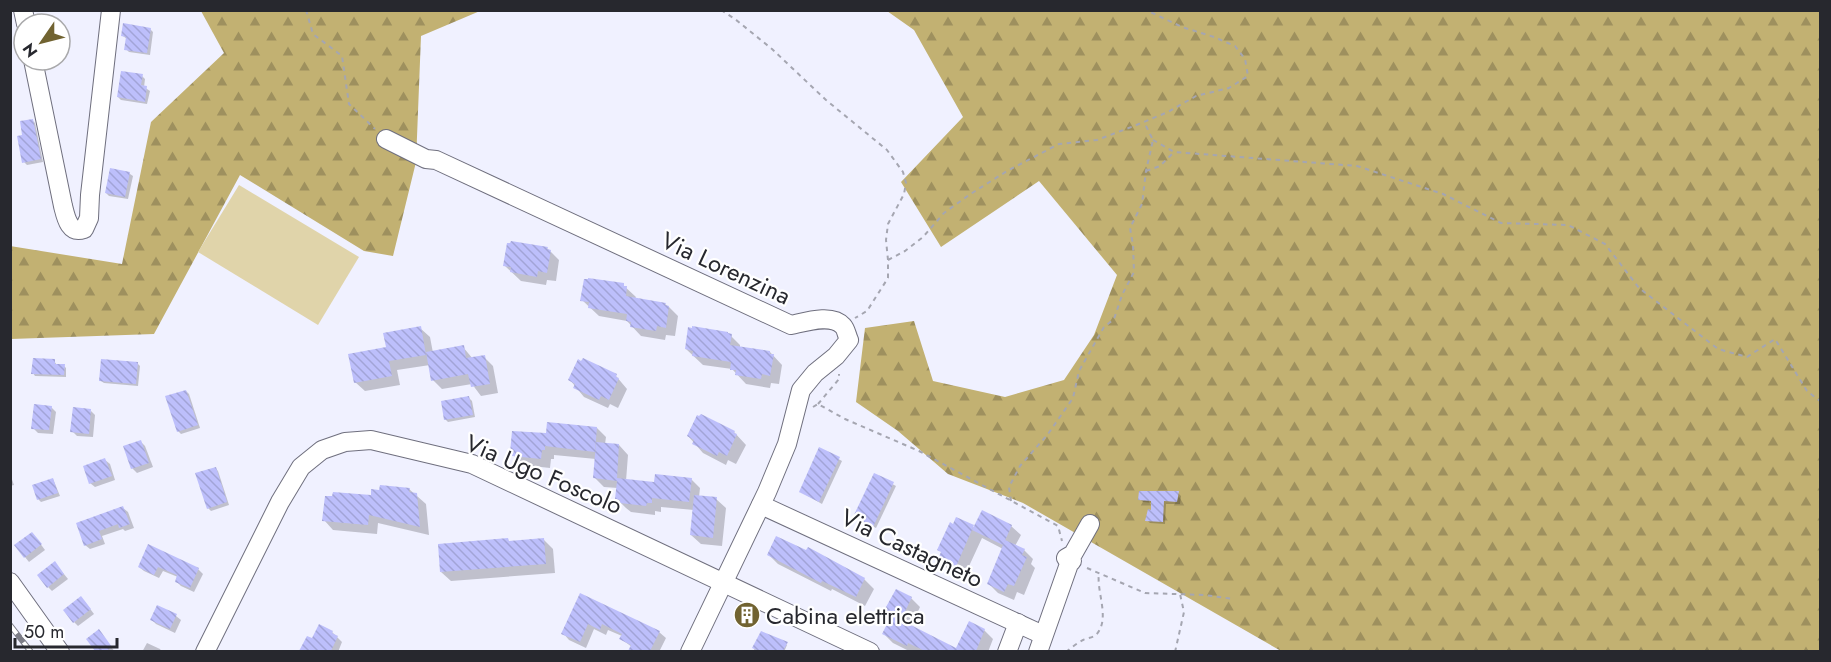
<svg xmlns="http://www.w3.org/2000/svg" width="1831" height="662" font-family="Jost,sans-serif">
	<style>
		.forest { fill: url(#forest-firs) }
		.pitch { fill: #e0d4aa }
		.shadow { fill: #0003 }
		.building { fill: url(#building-back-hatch) }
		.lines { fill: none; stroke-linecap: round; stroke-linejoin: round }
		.minor-casing { stroke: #6f6f7e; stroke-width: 20 }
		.path { stroke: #a5a6b1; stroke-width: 2; stroke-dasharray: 4.5 4.5; stroke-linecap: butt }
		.minor { stroke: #fff; stroke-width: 18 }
		.rail-casing { stroke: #7c7d87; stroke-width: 6 }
		.rail { stroke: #fff; stroke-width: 4; stroke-dasharray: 11; stroke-linecap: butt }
		.labels { text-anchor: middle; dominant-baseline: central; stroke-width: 4.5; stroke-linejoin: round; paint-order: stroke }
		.street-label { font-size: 24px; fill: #27282e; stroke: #fff }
		.poi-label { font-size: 24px; fill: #27282e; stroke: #fff; text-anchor: start }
	</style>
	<defs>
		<pattern id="forest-firs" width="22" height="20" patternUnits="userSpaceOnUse" patternTransform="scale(1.5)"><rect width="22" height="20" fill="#c2b172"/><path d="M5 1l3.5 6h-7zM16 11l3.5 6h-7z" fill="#9e905e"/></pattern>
		<pattern id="building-back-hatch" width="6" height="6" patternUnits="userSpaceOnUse" patternTransform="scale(1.5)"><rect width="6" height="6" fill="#bdbffb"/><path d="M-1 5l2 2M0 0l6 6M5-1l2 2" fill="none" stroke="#a2a4d7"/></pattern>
	</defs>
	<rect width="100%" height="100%" fill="#f0f1ff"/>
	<g class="forest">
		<polygon points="201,11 480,11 421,36 416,162 393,256 364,251 240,175 154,334 11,339 10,246 122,264 151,122 224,53"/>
		<polygon points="887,11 1820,11 1820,651 1281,651 1023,503 948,474 898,431 856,402 865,328 914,321 933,381 1005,397 1064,380 1094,335 1117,275 1039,181 941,247 901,182 963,117 914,30"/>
	</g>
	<polygon class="pitch" points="239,185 359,257 318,325 198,252"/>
	<g class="shadow">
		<polygon points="150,29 153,32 150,55 129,52 126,49 127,39 123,36"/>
		<polygon points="142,76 145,79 144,87 150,91 147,104 121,100 118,97"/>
		<polygon points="33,121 35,123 43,162 27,165 24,162"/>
		<polygon points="130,174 133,176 128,199 109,196 106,193"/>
		<polygon points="547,248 559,260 556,281 547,280 546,285 521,281 505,266"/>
		<polygon points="623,285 636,297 635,299 665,304 669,307 678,316 675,336 666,335 665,340 641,336 627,321 599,316 582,300"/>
		<polygon points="420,328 430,337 433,353 463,347 473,359 484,357 493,366 498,393 481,396 472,384 442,389 433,380 430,365 397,370 400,385 365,391 355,382 387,348"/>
		<polygon points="731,336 740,345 740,348 770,352 782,365 779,384 771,383 770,388 746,384 732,369 703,365 686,349"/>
		<polygon points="54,361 57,365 64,366 66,368 66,377 35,376 33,373"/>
		<polygon points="137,363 140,366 138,386 104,383 101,381"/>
		<polygon points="616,376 627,389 618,408 610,404 608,408 584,397 570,380"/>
		<polygon points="186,391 189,394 200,428 181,434 178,431"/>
		<polygon points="469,398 472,401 475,417 448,422 445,419"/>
		<polygon points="51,407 56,412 53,434 38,433 33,428"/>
		<polygon points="91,411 95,415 93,437 77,436 72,431"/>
		<polygon points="597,428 606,437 605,444 619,445 628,455 626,481 655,484 691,479 700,488 699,497 716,499 726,508 722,546 701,544 691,535 694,510 661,507 661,512 655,511 655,515 631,512 626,508 617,499 618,488 604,487 595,478 596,459 554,455 554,459 551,459 550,468 523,465 514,456 547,435"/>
		<polygon points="734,432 746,445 736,464 728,460 726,465 703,453 688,436"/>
		<polygon points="141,442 145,446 153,467 137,473 132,468"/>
		<polygon points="820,449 842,461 822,504 801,492"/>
		<polygon points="105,460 110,464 115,480 95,487 90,483"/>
		<polygon points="215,468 218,471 229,505 211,511 208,508"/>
		<polygon points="10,474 14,485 10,486"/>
		<polygon points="875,475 896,486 876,528 855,517"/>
		<polygon points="53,479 60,496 41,502 38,499"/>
		<polygon points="409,489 426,504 429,535 378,523 377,534 333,530 324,520 372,496"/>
		<polygon points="1178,493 1181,496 1180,504 1166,504 1165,524 1150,523 1147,520 1153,511 1153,503 1143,502 1140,499"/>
		<polygon points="123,508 128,512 134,528 125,531 123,529 102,536 105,544 90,549 85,545 78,523"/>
		<polygon points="957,519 975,528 1011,526 1021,535 1015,546 1024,550 1033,559 1031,564 1035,568 1024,595 1017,592 1014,600 998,593 989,584 1003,549 982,538 964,577 948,570 939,561"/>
		<polygon points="36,538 45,550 29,562 16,546"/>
		<polygon points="544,540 553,549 555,573 451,581 441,572 510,542"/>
		<polygon points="149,546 198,569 203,574 194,592 181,586 176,581 178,577 163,571 159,578 144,571 139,567"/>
		<polygon points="769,555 864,579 874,589 865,606 832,589 831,591 778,564"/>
		<polygon points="59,568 68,579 52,591 48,587"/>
		<polygon points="581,595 659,632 666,638 659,652 630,652 632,647 621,639 622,636 608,630 606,635 594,629 586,648 569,640 563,633"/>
		<polygon points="911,598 920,607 911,627 957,650 984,630 993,639 988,652 911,652 893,643 884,634 890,623 883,616"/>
		<polygon points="85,602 94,614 78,626 74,622"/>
		<polygon points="158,607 176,616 181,620 175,633 156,624 151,619"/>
		<polygon points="332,632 342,642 338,652 301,652 307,637 313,640"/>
		<polygon points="762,633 784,642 787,645 784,652 753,652"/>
		<polygon points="103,636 115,652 97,652 88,639"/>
		<polygon points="147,643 160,649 162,652 142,652"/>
	</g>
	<g class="building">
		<polygon points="123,23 151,28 147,53 124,50 126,37 121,36"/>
		<polygon points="121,71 143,74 141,85 147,86 145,102 117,97"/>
		<polygon points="33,119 41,159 22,163 17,136 22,135 20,121"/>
		<polygon points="110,168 130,172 125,197 105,193"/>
		<polygon points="511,241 548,247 547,249 551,250 547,273 538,271 537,277 510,272 511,267 503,266 507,243 510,243"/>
		<polygon points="588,278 624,283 624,286 627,286 626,296 666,303 665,305 669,306 666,328 657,326 656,331 630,327 631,322 626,321 627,314 588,308 589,302 580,301 584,279 588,279"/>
		<polygon points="421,326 426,355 389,361 392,376 354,383 348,354 386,347 383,333"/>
		<polygon points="692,326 728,332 728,333 732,334 730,345 770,351 770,354 774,354 770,376 762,374 761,379 735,375 736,370 730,370 731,362 692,356 693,351 685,349 688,327 692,328"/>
		<polygon points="464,345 466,358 485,355 490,384 471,387 468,374 431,381 426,352"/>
		<polygon points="33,358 55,359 55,364 65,364 64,375 31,374"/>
		<polygon points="583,358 617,374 616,377 619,378 609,400 601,396 599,400 573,388 575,384 568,380 578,359 581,361"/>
		<polygon points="101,359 138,362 136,384 99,381"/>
		<polygon points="186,390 198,425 177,432 165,396"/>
		<polygon points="469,396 473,415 444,420 441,401"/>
		<polygon points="34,404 52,406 49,430 31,429"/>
		<polygon points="73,407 91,409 89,434 70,432"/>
		<polygon points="701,414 735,431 734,433 737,434 727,456 719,452 717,456 692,444 694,440 687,436 697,415 699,416"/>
		<polygon points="547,422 597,427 595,452 545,446 545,450 542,450 541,459 512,456 512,454 510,453 512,431 546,433"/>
		<polygon points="141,440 149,463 131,469 123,446"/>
		<polygon points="596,442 619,444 617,478 654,482 655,474 692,478 689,502 652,498 652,503 647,503 646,506 620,503 620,500 615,499 617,481 593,478"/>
		<polygon points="819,447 840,457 819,502 799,492"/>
		<polygon points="105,458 112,476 89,484 83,466"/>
		<polygon points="216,467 227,502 207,509 195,473"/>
		<polygon points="874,473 894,482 873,527 853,517"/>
		<polygon points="53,478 58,493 37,500 32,485"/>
		<polygon points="380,485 410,488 409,492 417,493 420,527 369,515 368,525 322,521 325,496 332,496 333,492 371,495 371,489 379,490"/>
		<polygon points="1139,491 1179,491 1177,502 1164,501 1163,522 1145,521 1148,509 1151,510 1151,501 1138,500"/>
		<polygon points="694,495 717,497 713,538 690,535"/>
		<polygon points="123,506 130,524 119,528 118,524 99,531 102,539 84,546 76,523"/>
		<polygon points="982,510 1012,525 1003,545 972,530"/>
		<polygon points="956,517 974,525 955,569 937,561 941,552 937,550 950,522 953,524"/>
		<polygon points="32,532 42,544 24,558 14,545"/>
		<polygon points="776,536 806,550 808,547 865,578 856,597 822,581 821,583 767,555"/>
		<polygon points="508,538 509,541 544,538 546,564 440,572 438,544"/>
		<polygon points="1005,540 1025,549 1022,555 1027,557 1014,586 1008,584 1004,592 987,584"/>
		<polygon points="148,544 199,568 190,588 175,582 177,575 158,567 154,575 138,567"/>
		<polygon points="55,561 64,574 47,588 37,575"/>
		<polygon points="896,589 912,597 901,620 956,648 969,621 985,629 976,651 925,651 908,643 907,646 882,634 889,620 881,616"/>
		<polygon points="580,593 660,631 650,651 628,651 631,645 619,639 622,634 602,624 600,630 588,624 580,642 561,634"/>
		<polygon points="81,596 91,609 73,623 63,610"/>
		<polygon points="157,605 177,614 170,629 150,620"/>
		<polygon points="319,624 333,631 332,633 338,636 331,651 299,651 307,636 312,638"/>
		<polygon points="99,629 112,647 106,651 95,651 86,639"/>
		<polygon points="761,631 788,642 783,651 759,651 752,648"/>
	</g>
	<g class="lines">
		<defs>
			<g id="minor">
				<polyline points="23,10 26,24"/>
				<path d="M33,60L63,206C66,218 69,234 84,229L89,218L90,195L111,10"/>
				<path d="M386,139L426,159L436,160L791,325C805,322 832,313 843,326C846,329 847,336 849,340L836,356L815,373L801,390L787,444L767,492L690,652"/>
				<polyline points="761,505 1043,635"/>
				<polyline points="10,582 60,652"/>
				<polyline points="205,652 280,502 301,467 322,450 345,442 371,440 472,464 870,652"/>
				<polyline points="1007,652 1018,623"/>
				<polyline points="1038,652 1069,564 1072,561 1066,558 1073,554 1090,524"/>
			</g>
		</defs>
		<use href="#minor" class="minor-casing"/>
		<g class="path">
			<polyline points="306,10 313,34 342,56 349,104 375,129"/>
			<polyline points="721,10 735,19 772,49 826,100 887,150 903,172 906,183 904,194 888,224 886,240 888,260 888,278 867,311 855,318"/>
			<polyline points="1153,140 1174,152 1357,166 1443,194 1501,223 1568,225 1605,244 1639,288 1718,349 1747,357 1775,339 1807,391 1820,401"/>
			<polyline points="1146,171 1160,166 1174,152"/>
			<polyline points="888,260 905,251 923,237 944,213 969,195 1007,171 1059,144 1097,140 1134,126 1168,112 1196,96 1229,88 1248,76 1245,59 1235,46 1214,37 1182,27 1146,10"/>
			<polyline points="818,404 839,379 839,374"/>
			<polyline points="813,407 818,404 845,419 919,451 1058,526 1062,541"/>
			<polyline points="1011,501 1009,487 1020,466 1048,434 1073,398 1079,371 1104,327 1114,319 1122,295 1134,272 1133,245 1130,228 1142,204 1146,171 1153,140 1144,122"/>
			<polyline points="1087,568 1145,593 1204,595 1234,599"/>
			<path d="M1066,652C1071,648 1077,643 1083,640C1087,638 1092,638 1096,635C1111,619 1096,592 1099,573"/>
			<polyline points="1175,652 1184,612 1180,594"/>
		</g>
		<use href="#minor" class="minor"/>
		<defs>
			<polyline id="rail" points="10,625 31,652"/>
		</defs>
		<use href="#rail" class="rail-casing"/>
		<use href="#rail" class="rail"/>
	</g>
	<defs>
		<symbol id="building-disc" viewBox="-11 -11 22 22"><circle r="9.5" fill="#716331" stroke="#fff"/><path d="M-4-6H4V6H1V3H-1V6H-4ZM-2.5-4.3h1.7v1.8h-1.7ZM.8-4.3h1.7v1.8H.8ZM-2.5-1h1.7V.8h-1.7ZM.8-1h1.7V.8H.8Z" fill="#fff"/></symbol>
	</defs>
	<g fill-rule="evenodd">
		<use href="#building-disc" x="732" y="600" width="30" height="30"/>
	</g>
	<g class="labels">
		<g class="street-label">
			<text transform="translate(726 268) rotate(25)">Via Lorenzina</text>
			<text transform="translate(544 474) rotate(23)">Via Ugo Foscolo</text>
			<text transform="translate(912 548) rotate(25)">Via Castagneto</text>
		</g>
		<g class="poi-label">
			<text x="766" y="615">Cabina elettrica</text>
		</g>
	</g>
	<rect width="1831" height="662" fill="none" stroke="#27282e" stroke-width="24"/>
	<g transform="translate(42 42) rotate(235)"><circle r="28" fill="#ffffff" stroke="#a9a9ab" stroke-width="1.5"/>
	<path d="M0-4.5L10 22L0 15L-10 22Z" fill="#716331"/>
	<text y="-9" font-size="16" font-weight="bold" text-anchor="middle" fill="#27282e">N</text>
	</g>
	<path d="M15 638v9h102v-9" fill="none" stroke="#27282e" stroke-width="3"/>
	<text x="24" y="638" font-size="18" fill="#27282e" stroke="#ffffff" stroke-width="4.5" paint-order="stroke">50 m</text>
</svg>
